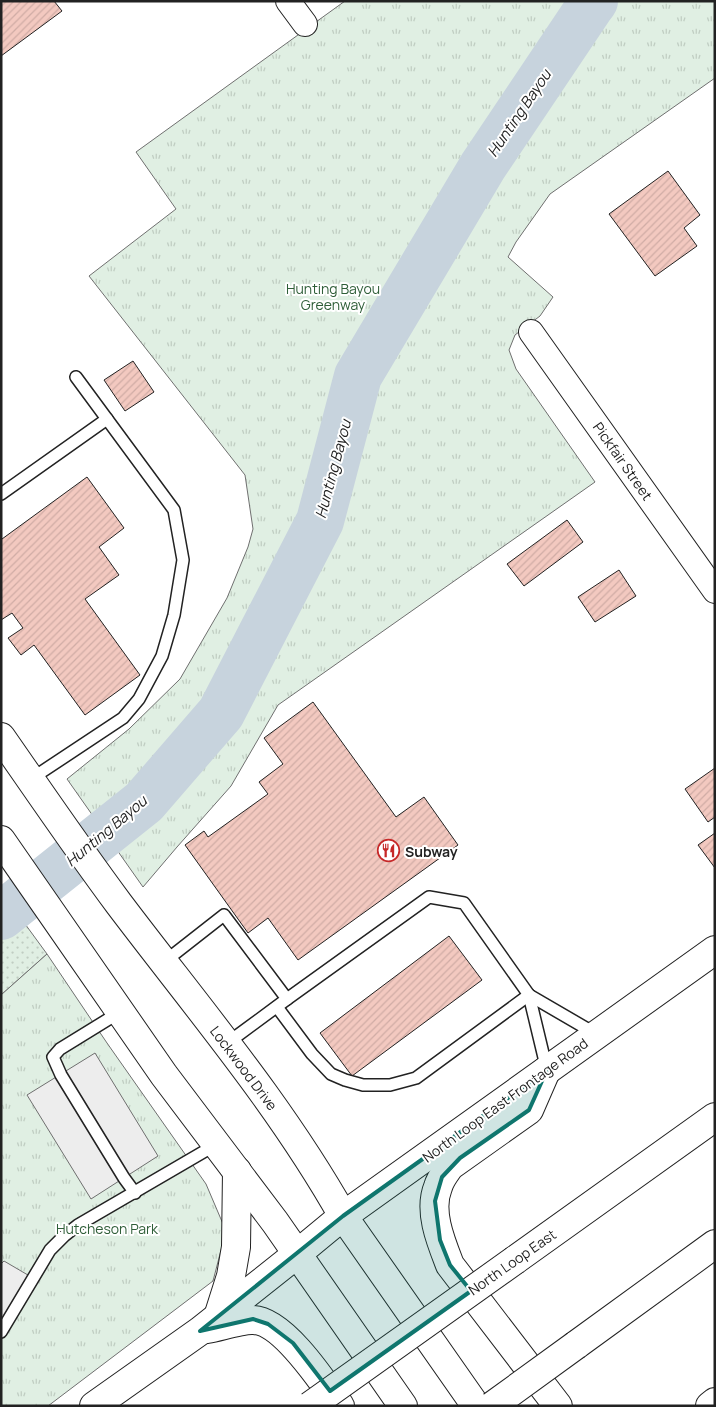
<svg xmlns="http://www.w3.org/2000/svg" width="716" height="1407" font-family="Manrope,sans-serif">
	<style>
		.grass { fill: url(#grass-dots); stroke: #6f6f6f }
		.park { fill: url(#park-tufts); stroke: #6f6f6f }
		.parking { fill: #ededed; stroke: #6f6f6f }
		.lines { fill: none; stroke-linecap: round; stroke-linejoin: round }
		.river { stroke: #c7d3dd; stroke-width: 48 }
		.building { fill: url(#building-hatch); stroke: #222 }
		.lane-casing { stroke: #222; stroke-width: 14 }
		.street-casing { stroke: #222; stroke-width: 26 }
		.secondary-casing { stroke: #222; stroke-width: 30 }
		.highway-casing { stroke: #222; stroke-width: 30 }
		.lane { stroke: #fff; stroke-width: 11 }
		.street { stroke: #fff; stroke-width: 24 }
		.secondary { stroke: #fff; stroke-width: 28 }
		.highway { stroke: #fff; stroke-width: 28 }
		.highway-bridge-casing { stroke: #222; stroke-width: 30; stroke-linecap: butt }
		.highway-bridge { stroke: #fff; stroke-width: 28 }
		.marked { fill: #0f766e; fill-opacity: 0.2; stroke: #0f766e; stroke-width: 4; stroke-linejoin: round }
		.labels { text-anchor: middle; dominant-baseline: central; stroke-width: 4; stroke-linejoin: round; paint-order: stroke }
		.park-label { font-size: 14px; fill: #2f5e38; stroke: #fff }
		.street-label { font-size: 14px; fill: #222; stroke: #fff }
		.poi-label { font-size: 14px; font-weight: bold; fill: #222; stroke: #fff; text-anchor: start }
		.water-label { font-size: 15px; font-style: italic; fill: #222; stroke: #fff }
	</style>
	<defs>
		<pattern id="grass-dots" width="8" height="8" patternUnits="userSpaceOnUse" patternTransform="scale(1.25)"><rect width="8" height="8" fill="#e0efe3"/><path d="M2 2h.1M6 6h.1" fill="none" stroke="#c0cdc2" stroke-width="1.8" stroke-linecap="round"/></pattern>
		<pattern id="park-tufts" width="24" height="20" patternUnits="userSpaceOnUse" patternTransform="scale(1.25)"><rect width="24" height="20" fill="#e0efe3"/><path d="M3 7l-1-3M5 7V3M7 7l1-3M15 17l-1-3M17 17v-4M19 17l1-3" fill="none" stroke="#c0cdc2"/></pattern>
		<pattern id="building-hatch" width="6" height="6" patternUnits="userSpaceOnUse" patternTransform="scale(1.25)"><rect width="6" height="6" fill="#f3c9c0"/><path d="M-1 1l2-2M0 6l6-6M5 7l2-2" fill="none" stroke="#d0aca5"/></pattern>
	</defs>
	<rect width="100%" height="100%" fill="#fff"/>
	<polygon class="grass" points="1,891 47,954 1,995"/>
	<g class="park">
		<polygon points="345,1 715,1 715,78 550,194 516,242 508,257 553,297 540,316 515,335 509,350 516,369 595,482 278,705 231,786 177,847 143,887 67,779 129,729 180,679 227,598 248,547 253,529 245,475 89,276 176,209 136,152"/>
		<polygon points="47,954 107,1043 206,1184 226,1231 213,1281 48,1406 1,1406 1,995"/>
	</g>
	<g class="parking">
		<polygon points="95,1053 158,1156 91,1199 27,1095"/>
		<polygon points="4,1261 33,1278 1,1323 1,1264"/>
	</g>
	<g class="lines">
		<polyline class="river" points="1,916 144,802 221,713 320,521 358,376 483,166 591,5 594,1"/>
	</g>
	<g class="building">
		<polygon points="1,1 54,1 62,11 1,56"/>
		<polygon points="668,171 700,215 684,228 697,246 655,276 609,214"/>
		<polygon points="133,361 154,392 125,411 104,380"/>
		<polygon points="87,477 124,528 99,547 119,575 85,599 140,675 85,715 34,645 21,655 8,638 23,628 12,613 1,620 1,537 2,539"/>
		<polygon points="567,520 583,542 524,586 507,564"/>
		<polygon points="619,570 636,596 595,622 578,597"/>
		<polygon points="313,702 396,817 424,797 458,845 298,960 268,918 248,933 185,845 204,831 208,837 268,794 259,782 283,764 264,738"/>
		<polygon points="715,768 715,817 708,822 685,789"/>
		<polygon points="715,833 715,868 698,845"/>
		<polygon points="449,936 482,980 352,1076 320,1033"/>
	</g>
	<g class="lines">
		<defs>
			<g id="lane">
				<polyline points="1,494 107,419"/>
				<polyline points="31,779 123,718 139,699 162,656 174,615 183,560 174,510 76,377"/>
				<polyline points="164,962 224,915 287,999 226,1044"/>
				<polyline points="529,995 596,1034"/>
				<polyline points="287,999 429,897 464,903 529,995 547,1070"/>
				<polyline points="277,1007 312,1054 331,1074 345,1080 363,1085 390,1085 416,1078 529,995"/>
				<polyline points="120,1012 60,1049 53,1057 61,1075 124,1178 135,1193"/>
				<polyline points="1,1332 50,1250 64,1236 78,1225 217,1144"/>
			</g>
			<g id="street">
				<polyline points="288,1 305,24"/>
				<polyline points="531,332 715,591"/>
			</g>
			<g id="secondary">
				<path d="M1,737C40,793 78,849 119,904C196,1006 280,1104 343,1216L476,1406"/>
				<polyline points="1,840 164,1075 275,1222 403,1406"/>
				<path d="M546,1071L529,1110L450,1166C445,1173 440,1179 438,1187C428,1211 441,1242 450,1265L558,1406"/>
				<polyline points="297,1254 343,1216 715,950"/>
				<polyline points="710,1406 715,1402"/>
			</g>
			<g id="highway">
				<polyline points="515,1260 715,1117"/>
				<polyline points="218,1317 231,1276 236,1247 237,1171"/>
				<path d="M207,1329C219,1327 240,1320 252,1320C282,1319 324,1383 340,1406"/>
				<polyline points="576,1345 715,1244"/>
				<polyline points="94,1406 200,1331 297,1254"/>
			</g>
		</defs>
		<use href="#lane" class="lane-casing"/>
		<use href="#street" class="street-casing"/>
		<use href="#secondary" class="secondary-casing"/>
		<use href="#highway" class="highway-casing"/>
		<use href="#lane" class="lane"/>
		<use href="#street" class="street"/>
		<use href="#secondary" class="secondary"/>
		<use href="#highway" class="highway"/>
		<defs>
			<g id="highway-bridge">
				<polyline points="310,1406 515,1260"/>
				<polyline points="492,1406 576,1345"/>
			</g>
		</defs>
		<use href="#highway-bridge" class="highway-bridge-casing"/>
		<use href="#highway-bridge" class="highway-bridge"/>
	</g>
	<path class="marked" d="M547,1070L529,1110L460,1158L442,1177L435,1201L440,1240L450,1265L471,1291L330,1391L293,1343L268,1324L253,1319L200,1331L343,1216Z"/>
	<defs>
		<symbol id="restaurant-ring" viewBox="-11 -11 22 22"><circle r="9.5" fill="#fff" stroke="#c62828" stroke-width="1.5"/><path d="M-5-6h1v4h1v-4h1v4h1v-4h1v5L-1.5 .5V6h-2V.5L-5-1ZM5-6V6H3V1.5H1.5Q1.5-4 5-6Z" fill="#c62828"/></symbol>
	</defs>
	<g fill-rule="evenodd">
		<use href="#restaurant-ring" x="376" y="838" width="25" height="25"/>
	</g>
	<g class="labels">
		<g class="park-label">
			<text x="333" y="288">Hunting Bayou<tspan x="333" dy="16">Greenway</tspan></text>
			<text x="107" y="1228">Hutcheson Park</text>
		</g>
		<g class="street-label">
			<text transform="translate(623 461) rotate(55)">Pickfair Street</text>
			<text transform="translate(244 1068) rotate(53)">Lockwood Drive</text>
			<text transform="translate(505 1100) rotate(-36)">North Loop East Frontage Road</text>
			<text transform="translate(512 1262) rotate(-35)">North Loop East</text>
		</g>
		<g class="poi-label">
			<text x="405" y="851">Subway</text>
		</g>
		<g class="water-label">
			<text transform="translate(519 113) rotate(-56)">Hunting Bayou</text>
			<text transform="translate(333 469) rotate(-75)">Hunting Bayou</text>
			<text transform="translate(106 831) rotate(-40)">Hunting Bayou</text>
		</g>
	</g>
	<rect width="716" height="1407" fill="none" stroke="#222222" stroke-width="5"/>
</svg>
